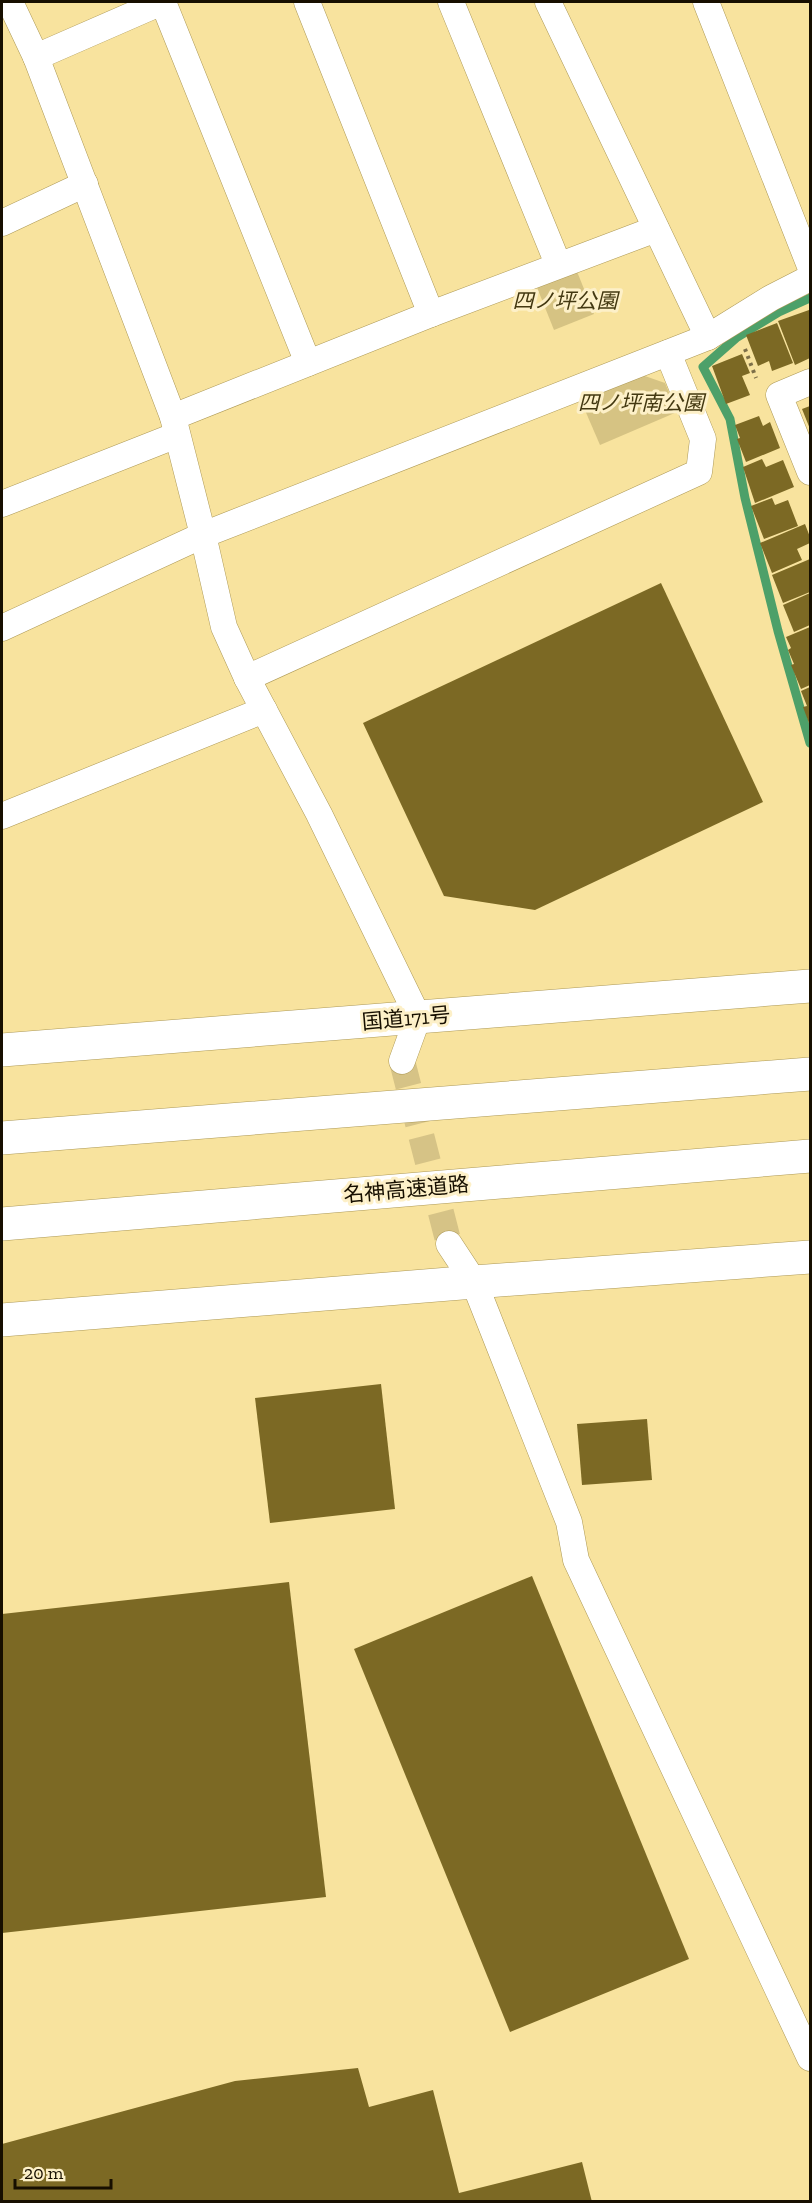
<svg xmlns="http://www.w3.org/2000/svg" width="812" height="2203" font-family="'Zilla Slab','Noto Sans JP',serif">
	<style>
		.green { fill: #d6c383 }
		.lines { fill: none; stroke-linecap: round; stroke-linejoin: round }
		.stream { stroke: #4da069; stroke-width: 9 }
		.building { fill: #7c6924 }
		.street-tunnel { stroke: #d6c386; stroke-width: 26; stroke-dasharray: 26 13; stroke-linecap: butt }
		.street-casing { stroke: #ad9956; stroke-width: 27 }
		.highway-casing { stroke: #ad9956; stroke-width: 34 }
		.path { stroke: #7d6f48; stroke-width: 4; stroke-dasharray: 3 4.5; stroke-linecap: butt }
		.street { stroke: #fff; stroke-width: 26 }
		.highway { stroke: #fff; stroke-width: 33 }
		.labels { text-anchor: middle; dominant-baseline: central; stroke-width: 6; stroke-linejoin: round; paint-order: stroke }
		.park-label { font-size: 21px; font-style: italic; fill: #433811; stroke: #fdf0c8 }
		.street-label { font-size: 21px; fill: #170f00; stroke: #fdf0c8 }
	</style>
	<rect width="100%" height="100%" fill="#f8e39e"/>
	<g class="green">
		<polygon points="576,269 594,314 554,330 536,285"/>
		<polygon points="642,375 665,383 677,412 600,445 581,401"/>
	</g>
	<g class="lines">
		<polyline class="stream" points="810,298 779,312 736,338 703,367 730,419 745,498 778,631 810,743"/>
	</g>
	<g class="building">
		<polygon points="809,310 810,314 810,340 809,341 810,358 795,365 778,321"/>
		<polygon points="777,323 793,363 772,371 769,361 758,366 746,335"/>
		<polygon points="742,354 750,373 742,376 750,395 726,404 712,366"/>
		<polygon points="810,406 810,429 802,409"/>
		<polygon points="759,416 763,426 770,422 780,448 746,462 737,439 740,438 735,425"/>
		<polygon points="762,459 766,467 783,460 794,487 755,503 743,467"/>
		<polygon points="772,498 775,505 788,500 798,526 764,539 751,506"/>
		<polygon points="805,524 810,537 810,543 797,549 802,560 772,573 760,543"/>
		<polygon points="810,559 810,580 809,581 810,592 783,603 772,575"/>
		<polygon points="661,583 763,802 535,910 444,896 363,723"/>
		<polygon points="810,593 810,625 794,632 783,605"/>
		<polygon points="810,627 810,685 801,689 791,665 794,664 788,650 791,648 786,637"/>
		<polygon points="810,687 810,726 803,707 807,706 801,691"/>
		<polygon points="381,1384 395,1509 270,1523 255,1398"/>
		<polygon points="647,1419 652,1480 582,1485 577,1424"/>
		<polygon points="532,1576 689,1959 510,2032 354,1649"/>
		<polygon points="289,1582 326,1897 2,1933 2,1614"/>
		<polygon points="358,2068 369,2107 433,2090 459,2193 582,2162 592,2202 2,2202 2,2144 235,2081"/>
	</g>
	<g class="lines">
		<polyline class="street-tunnel" points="402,1061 449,1244"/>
		<defs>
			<g id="street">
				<polyline points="10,2 36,57 173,417 203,535 224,627 247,678 319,814 418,1017 402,1061"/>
				<polyline points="163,2 308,363"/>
				<polyline points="307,2 431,314"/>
				<polyline points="451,2 558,264"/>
				<polyline points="548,2 708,337"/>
				<polyline points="706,2 810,266"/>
				<polyline points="36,57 162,2"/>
				<polyline points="2,223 85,184"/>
				<polyline points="810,382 779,395 810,472"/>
				<polyline points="173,417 431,314 656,229"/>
				<polyline points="2,504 177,435"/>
				<polyline points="2,628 203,535 708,337 771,298 810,278"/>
				<polyline points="247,678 699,472 703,439 668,353"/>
				<polyline points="2,816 264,710"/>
				<polyline points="449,1244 474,1282 569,1522 576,1560 810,2058"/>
			</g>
			<g id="highway">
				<polyline points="2,1050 810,986"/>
				<polyline points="2,1138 810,1074"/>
				<polyline points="2,1224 810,1156"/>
				<polyline points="2,1320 474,1282 810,1257"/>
			</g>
		</defs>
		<use href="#street" class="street-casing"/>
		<use href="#highway" class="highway-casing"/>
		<polyline class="path" points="745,349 756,378"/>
		<use href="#street" class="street"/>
		<use href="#highway" class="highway"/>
	</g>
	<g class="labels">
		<g class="park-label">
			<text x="565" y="300">四ノ坪公園</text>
			<text x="641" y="402">四ノ坪南公園</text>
		</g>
		<g class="street-label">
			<text transform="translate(406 1018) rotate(-5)">国道171号</text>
			<text transform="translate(406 1189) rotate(-5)">名神高速道路</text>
		</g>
	</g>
	<rect width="812" height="2203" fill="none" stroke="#170f00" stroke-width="6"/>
	<path d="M15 2179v9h96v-9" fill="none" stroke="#170f00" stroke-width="3"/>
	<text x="24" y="2179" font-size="18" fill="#170f00" stroke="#fdf0c8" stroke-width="4.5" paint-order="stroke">20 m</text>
</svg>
